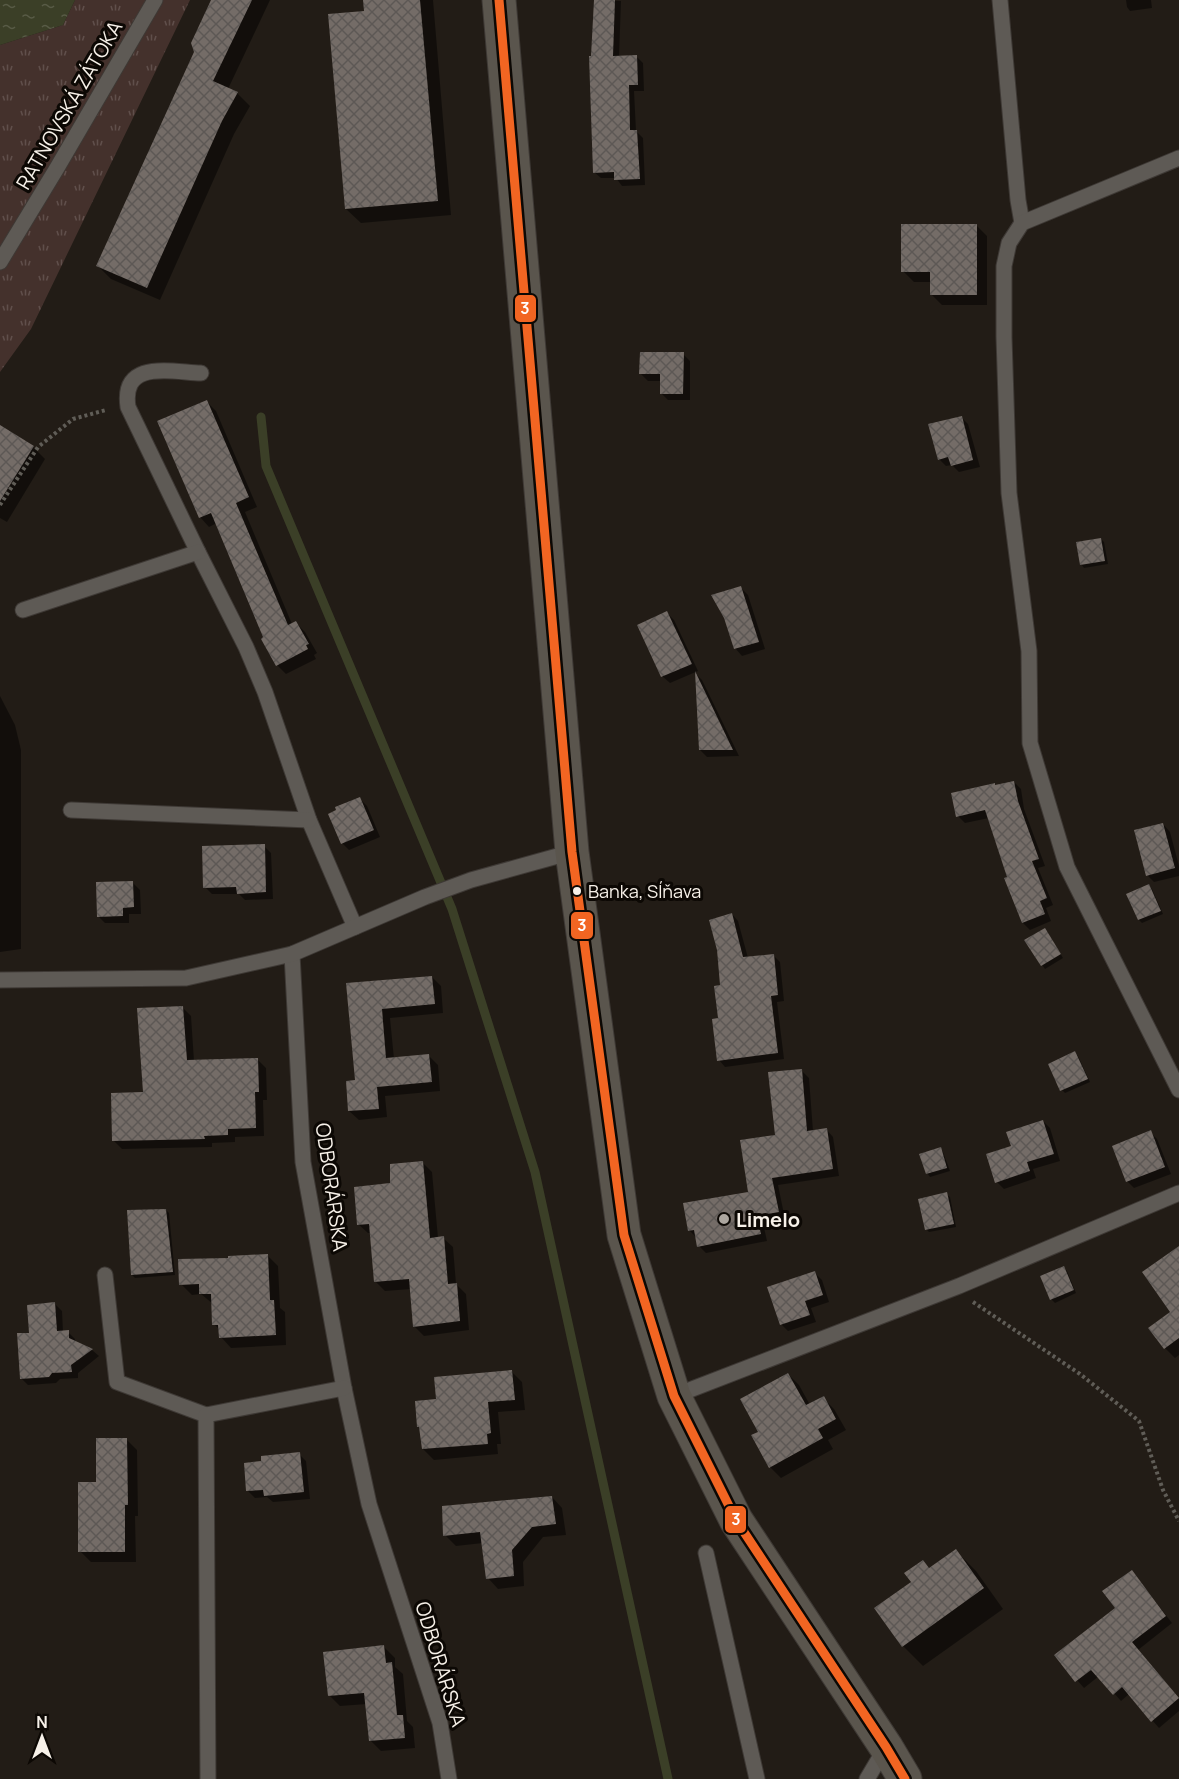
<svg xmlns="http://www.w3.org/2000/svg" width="1179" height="1779" font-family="Manrope,sans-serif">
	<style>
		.grass { fill: url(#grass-tufts) }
		.water { fill: url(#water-ripples) }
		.shadow { fill: #0007 }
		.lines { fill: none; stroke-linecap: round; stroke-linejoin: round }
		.stream { stroke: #3b3f27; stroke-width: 9 }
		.building { fill: url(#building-cross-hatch) }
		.lane-casing { stroke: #3e3935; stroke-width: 17 }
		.secondary-casing { stroke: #3e3935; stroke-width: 35 }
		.path { stroke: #605d57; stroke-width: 4; stroke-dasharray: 3 3; stroke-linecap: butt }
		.lane { stroke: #5e5a55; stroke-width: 15 }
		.secondary { stroke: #5a554d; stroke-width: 33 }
		.bus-1-casing { stroke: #0c0804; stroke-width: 14 }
		.bus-1 { stroke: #f26522; stroke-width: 9 }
		.bus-dot { fill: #f7f1e9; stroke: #0c0804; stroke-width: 2 }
		.poi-dot { fill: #aca69f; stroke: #0c0804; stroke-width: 2 }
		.labels { text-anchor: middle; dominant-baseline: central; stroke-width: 6; stroke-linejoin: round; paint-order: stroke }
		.bus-label { font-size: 18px; fill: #f7f1e9; stroke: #0c0804; text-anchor: start }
		.street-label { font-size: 20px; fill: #f7f1e9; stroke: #0c0804 }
		.poi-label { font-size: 20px; font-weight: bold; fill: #f7f1e9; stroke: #0c0804; text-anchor: start }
		.line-badge { stroke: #0c0804; stroke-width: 2 }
		.badge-label { font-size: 16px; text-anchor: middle; font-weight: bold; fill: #fff }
	</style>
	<defs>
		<pattern id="grass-tufts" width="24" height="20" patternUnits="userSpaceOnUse" patternTransform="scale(1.5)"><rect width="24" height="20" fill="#44312c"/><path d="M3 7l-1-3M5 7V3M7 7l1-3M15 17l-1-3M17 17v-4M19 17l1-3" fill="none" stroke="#604f4b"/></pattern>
		<pattern id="water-ripples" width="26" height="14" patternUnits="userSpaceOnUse" patternTransform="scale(1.5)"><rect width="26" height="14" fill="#3b3f27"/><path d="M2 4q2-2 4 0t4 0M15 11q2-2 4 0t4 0" fill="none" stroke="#585b46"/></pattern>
		<pattern id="building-cross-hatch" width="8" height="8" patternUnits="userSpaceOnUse" patternTransform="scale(1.5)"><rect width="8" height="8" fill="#746c67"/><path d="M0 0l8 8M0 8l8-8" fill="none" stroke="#5d5855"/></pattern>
	</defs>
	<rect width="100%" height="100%" fill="#221c16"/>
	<polygon class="grass" points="75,0 190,0 31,329 0,372 0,45 63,25"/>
	<polygon class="water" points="0,0 75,0 63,25 0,45"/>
	<g class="shadow">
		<polygon points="213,0 270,0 228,89 237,93 250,106 234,134 160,300 111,279 98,266 196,52"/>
		<polygon points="364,0 433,0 451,215 361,223 346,209 365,12"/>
		<polygon points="595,0 621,1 619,57 637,57 643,63 644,91 634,91 636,131 643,138 645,185 622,186 616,178 601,178 594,172 593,57"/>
		<polygon points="1126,0 1151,0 1152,8 1130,11 1127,7"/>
		<polygon points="976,225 987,236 987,305 942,305 931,294 931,282 914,282 903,271"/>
		<polygon points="683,354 690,361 690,400 668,400 661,393 661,381 648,381 641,374"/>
		<polygon points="207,402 216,411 257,507 245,512 292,624 296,623 305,632 317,653 314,655 316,659 286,674 277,665 217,523 209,527 200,517"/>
		<polygon points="961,417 968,424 980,467 959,472 952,465 946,466 939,459"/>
		<polygon points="0,427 33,447 45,459 7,522 0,518"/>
		<polygon points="1101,539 1104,542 1108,564 1084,568 1081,564"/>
		<polygon points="741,588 748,595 765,649 742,656 735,648"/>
		<polygon points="667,613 674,620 698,671 670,683 662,676 639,625"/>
		<polygon points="697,675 702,680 739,756 707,757 700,750"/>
		<polygon points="0,696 15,725 21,750 21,949 0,952"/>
		<polygon points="1014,782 1021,789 1024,809 1045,866 1038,868 1053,905 1046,908 1051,921 1030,930 1023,923 1006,879 1009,878 989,818 965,823 958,816 996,786"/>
		<polygon points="360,799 367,806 380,837 349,850 342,843"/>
		<polygon points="1163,824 1170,832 1179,866 1179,876 1154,882 1147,875"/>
		<polygon points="264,846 271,853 273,899 245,900 239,894 212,894 205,887"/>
		<polygon points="133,883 140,890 141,914 129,914 129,923 105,923 98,916"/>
		<polygon points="1149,886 1152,889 1163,914 1142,923 1139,920"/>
		<polygon points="732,914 738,921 748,958 773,955 780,962 784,1001 777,1002 784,1059 725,1067 719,1060 719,1020 722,987"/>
		<polygon points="1048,933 1063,958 1045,969 1026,941"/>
		<polygon points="432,977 441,986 443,1013 390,1018 394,1059 428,1055 438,1065 440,1091 385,1096 387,1117 359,1120 349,1111 356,1081 347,985"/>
		<polygon points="183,1008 191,1016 194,1061 257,1059 266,1068 267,1100 263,1100 264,1136 235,1137 235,1142 212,1143 212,1147 122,1149 114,1141 145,1093"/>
		<polygon points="1075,1053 1078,1056 1090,1082 1065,1093 1062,1090"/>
		<polygon points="802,1071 809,1078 813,1131 826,1129 833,1137 839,1176 778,1185 785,1219 763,1223 767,1241 706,1253 699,1246 696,1237 689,1230 749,1193 777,1137"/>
		<polygon points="1043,1121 1050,1128 1060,1161 1033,1169 1036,1178 1004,1189 997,1182 1013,1147"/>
		<polygon points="1150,1132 1157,1139 1171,1174 1134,1188 1127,1181"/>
		<polygon points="940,1148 943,1152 950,1171 930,1177 927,1173"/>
		<polygon points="422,1162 432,1172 438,1238 443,1238 453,1247 456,1284 466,1294 469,1330 424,1336 414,1326 411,1289 385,1291 375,1281 371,1233 368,1233 358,1224 391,1185"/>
		<polygon points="946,1194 950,1197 956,1227 929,1232 926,1229"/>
		<polygon points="166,1210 169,1213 175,1275 135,1278 132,1275"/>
		<polygon points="1179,1248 1179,1355 1175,1358 1165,1348 1172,1312"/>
		<polygon points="267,1255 278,1266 280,1308 285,1312 286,1345 231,1348 221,1337 220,1330 214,1324 213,1304 201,1294 192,1295 181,1284 230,1259"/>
		<polygon points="1064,1268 1067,1271 1076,1293 1055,1303 1052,1300 1042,1277"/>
		<polygon points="815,1273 822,1280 829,1302 811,1308 816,1322 788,1331 781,1324"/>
		<polygon points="55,1304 62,1311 63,1332 68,1332 75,1339 75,1342 92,1350 99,1356 78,1373 78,1378 60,1379 56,1383 28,1385 21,1378 30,1334"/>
		<polygon points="511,1371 522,1382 525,1410 498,1412 501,1444 497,1444 498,1454 434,1460 423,1449 438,1400"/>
		<polygon points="788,1374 799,1385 810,1405 823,1398 834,1409 846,1430 828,1440 833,1449 781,1478 770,1467 760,1432"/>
		<polygon points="126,1439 137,1450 138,1516 135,1516 136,1562 91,1562 80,1551 97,1484"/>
		<polygon points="299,1454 306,1461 310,1499 273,1502 267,1497 255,1498 248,1491"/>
		<polygon points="552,1497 562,1508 566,1535 543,1537 523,1562 524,1586 498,1589 488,1578 483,1543 456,1546 445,1535"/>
		<polygon points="956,1551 976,1571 1003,1609 923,1666 903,1646 930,1569"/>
		<polygon points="1138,1579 1172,1623 1138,1650 1179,1699 1179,1711 1159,1728 1129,1694 1121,1701 1099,1676 1084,1688 1056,1656 1117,1608"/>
		<polygon points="384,1647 395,1658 395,1667 403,1674 407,1721 413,1727 415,1748 381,1751 370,1740 367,1704 340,1706 329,1695"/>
	</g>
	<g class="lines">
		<polyline class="stream" points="261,417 266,466 452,909 535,1172 668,1779"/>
	</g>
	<g class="building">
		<polygon points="211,0 252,0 213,81 238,92 222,121 147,288 96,266 194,52 191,43"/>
		<polygon points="363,0 420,0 438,201 345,209 328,14 364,11"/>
		<polygon points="594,0 615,0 613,56 637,55 638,85 629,85 630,130 637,130 640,179 614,180 614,172 593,173 589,56 591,56"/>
		<polygon points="901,224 977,224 977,295 930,295 930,272 901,272"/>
		<polygon points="640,352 684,352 683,394 660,394 660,374 639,374"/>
		<polygon points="207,400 249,497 236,503 288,625 296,621 309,644 306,645 308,649 276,666 261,639 263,637 211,513 199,518 157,421"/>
		<polygon points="962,416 973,460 951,466 948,457 938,460 928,424"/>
		<polygon points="0,425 34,446 0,501"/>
		<polygon points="1101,538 1105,561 1080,565 1076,542"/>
		<polygon points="741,586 759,642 734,649 724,618 711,595"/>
		<polygon points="667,611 692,664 661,677 637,625"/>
		<polygon points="695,671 733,750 699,750"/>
		<polygon points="1014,781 1018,801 1039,859 1032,861 1047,898 1040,901 1045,914 1022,923 1004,878 1007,877 985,810 956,817 951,793 995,783 995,785"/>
		<polygon points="360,797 374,830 341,844 328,814 336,810 335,807"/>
		<polygon points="1163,823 1175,868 1146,876 1134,830"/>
		<polygon points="265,844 266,892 237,894 236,887 203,888 202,846"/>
		<polygon points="133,881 134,907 123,908 123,916 97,917 96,882"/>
		<polygon points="1149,884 1161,911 1138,920 1126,894"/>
		<polygon points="732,913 743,957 774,954 778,995 771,996 778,1053 717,1061 712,1019 718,1018 714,986 720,985 717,950 709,920"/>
		<polygon points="1045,928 1061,954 1041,966 1024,940"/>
		<polygon points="432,976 435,1004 382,1009 386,1058 429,1054 432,1082 377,1087 379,1109 348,1111 346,1081 355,1080 346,983"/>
		<polygon points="183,1006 187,1060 258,1058 259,1092 255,1092 256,1128 228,1129 228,1135 204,1136 205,1139 112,1141 111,1093 143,1092 137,1008"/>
		<polygon points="1075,1051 1088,1079 1060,1091 1048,1064"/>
		<polygon points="802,1069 807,1131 827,1128 833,1169 772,1178 779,1212 757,1216 761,1234 697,1247 694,1230 688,1231 683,1203 748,1192 740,1140 775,1135 768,1072"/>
		<polygon points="1043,1120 1054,1154 1027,1162 1030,1171 995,1183 986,1154 1011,1146 1006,1132"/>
		<polygon points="1151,1130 1165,1167 1126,1182 1112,1146"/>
		<polygon points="941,1147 947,1168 926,1174 919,1154"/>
		<polygon points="423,1161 430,1238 444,1236 448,1284 457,1283 460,1321 413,1327 409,1279 374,1282 369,1224 357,1225 354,1187 390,1183 390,1164"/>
		<polygon points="947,1192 954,1224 925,1230 918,1199"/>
		<polygon points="166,1209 173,1272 131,1275 127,1210"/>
		<polygon points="1179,1246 1179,1338 1164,1349 1148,1328 1170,1312 1142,1272"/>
		<polygon points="268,1254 270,1300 274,1300 276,1335 219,1338 218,1325 212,1325 211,1294 199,1294 199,1284 179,1285 178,1259 228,1258 228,1256"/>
		<polygon points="1064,1266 1074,1290 1050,1300 1040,1276"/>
		<polygon points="815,1271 823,1295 805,1301 810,1315 780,1325 767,1287"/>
		<polygon points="55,1302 57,1331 69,1330 69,1338 93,1349 71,1365 72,1372 52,1373 49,1377 20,1379 17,1333 29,1333 27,1305"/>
		<polygon points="512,1370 515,1400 488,1402 491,1433 487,1434 488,1444 422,1449 419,1427 417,1427 415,1401 436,1399 434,1377"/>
		<polygon points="788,1373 806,1405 824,1396 836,1419 818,1429 823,1438 769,1468 751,1435 758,1432 740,1399"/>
		<polygon points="96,1438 127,1438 128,1505 125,1505 125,1552 78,1552 78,1482 96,1482"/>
		<polygon points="300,1452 304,1492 264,1496 263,1490 246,1491 244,1463 261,1461 261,1456"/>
		<polygon points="552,1496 556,1524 532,1527 512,1550 514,1576 486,1579 480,1532 443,1536 442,1506"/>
		<polygon points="956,1549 984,1588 902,1647 874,1608 911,1582 904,1573 923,1560 929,1568"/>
		<polygon points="1132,1570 1166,1616 1132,1642 1179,1698 1151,1722 1122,1687 1113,1695 1091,1670 1075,1682 1054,1655 1115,1608 1102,1591"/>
		<polygon points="384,1645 386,1663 392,1662 397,1715 403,1715 405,1738 369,1741 364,1693 328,1696 323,1652"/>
	</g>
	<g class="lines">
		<defs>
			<g id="lane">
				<polyline points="1000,0 1018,200 1022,223"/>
				<polyline points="1179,158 1022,223 1009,243 1004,266 1004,337 1009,493 1029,651 1030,743 1067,867 1179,1090"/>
				<polyline points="0,262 57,168 155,0"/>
				<path d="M201,373C171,372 121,359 128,407L198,552L246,647L265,692L309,820L355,927"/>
				<polyline points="23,610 198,552"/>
				<polyline points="71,810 309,820"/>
				<polyline points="292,954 303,1162 344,1388 369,1504 440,1723 449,1779"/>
				<polyline points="0,980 186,978 292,954 425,897 471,880 572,852"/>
				<polyline points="105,1275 117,1382 206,1415"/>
				<polyline points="674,1396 959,1286 1179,1193"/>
				<polyline points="706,1553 757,1779"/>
				<polyline points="208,1779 206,1415 344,1388"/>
				<polyline points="867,1779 886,1747"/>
			</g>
			<polyline id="secondary" points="499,0 572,852 624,1235 674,1396 736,1520 886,1747 905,1779"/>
		</defs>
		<use href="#lane" class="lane-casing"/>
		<use href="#secondary" class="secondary-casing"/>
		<g class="path">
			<polyline points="0,505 38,447 73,419 106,410"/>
			<polyline points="973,1302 1080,1374 1139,1421 1163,1490 1179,1521"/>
		</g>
		<use href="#lane" class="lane"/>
		<use href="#secondary" class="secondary"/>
		<defs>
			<polyline id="bus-1" points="499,0 572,852 624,1235 674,1396 736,1520 886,1747 905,1779"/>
		</defs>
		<use href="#bus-1" class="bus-1-casing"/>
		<use href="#bus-1" class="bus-1"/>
	</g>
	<circle class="bus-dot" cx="577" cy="891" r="5"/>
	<circle class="poi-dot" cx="724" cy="1219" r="6"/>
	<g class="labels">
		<g class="bus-label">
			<text x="588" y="891">Banka, Sĺňava</text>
		</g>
		<g class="street-label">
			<text transform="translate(69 105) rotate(-60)">RATNOVSKÁ ZÁTOKA</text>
			<text transform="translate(332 1187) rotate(82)">ODBORÁRSKA</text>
			<text transform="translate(441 1664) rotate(73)">ODBORÁRSKA</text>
		</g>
		<g class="poi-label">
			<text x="736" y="1219">Limelo</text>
		</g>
	</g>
	<g class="line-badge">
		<rect x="514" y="294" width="23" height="29" rx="6" fill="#f26522"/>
		<rect x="570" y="911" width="24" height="29" rx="6" fill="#f26522"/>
		<rect x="724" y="1505" width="23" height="29" rx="6" fill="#f26522"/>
	</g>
	<g class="badge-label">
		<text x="525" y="314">3</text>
		<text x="582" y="931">3</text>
		<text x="736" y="1525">3</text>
	</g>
	<g transform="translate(42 1737)" stroke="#0c0804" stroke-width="4.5" paint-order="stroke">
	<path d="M0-4.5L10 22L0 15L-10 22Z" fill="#f7f1e9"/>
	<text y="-9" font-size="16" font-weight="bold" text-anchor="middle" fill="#f7f1e9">N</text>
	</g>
</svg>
